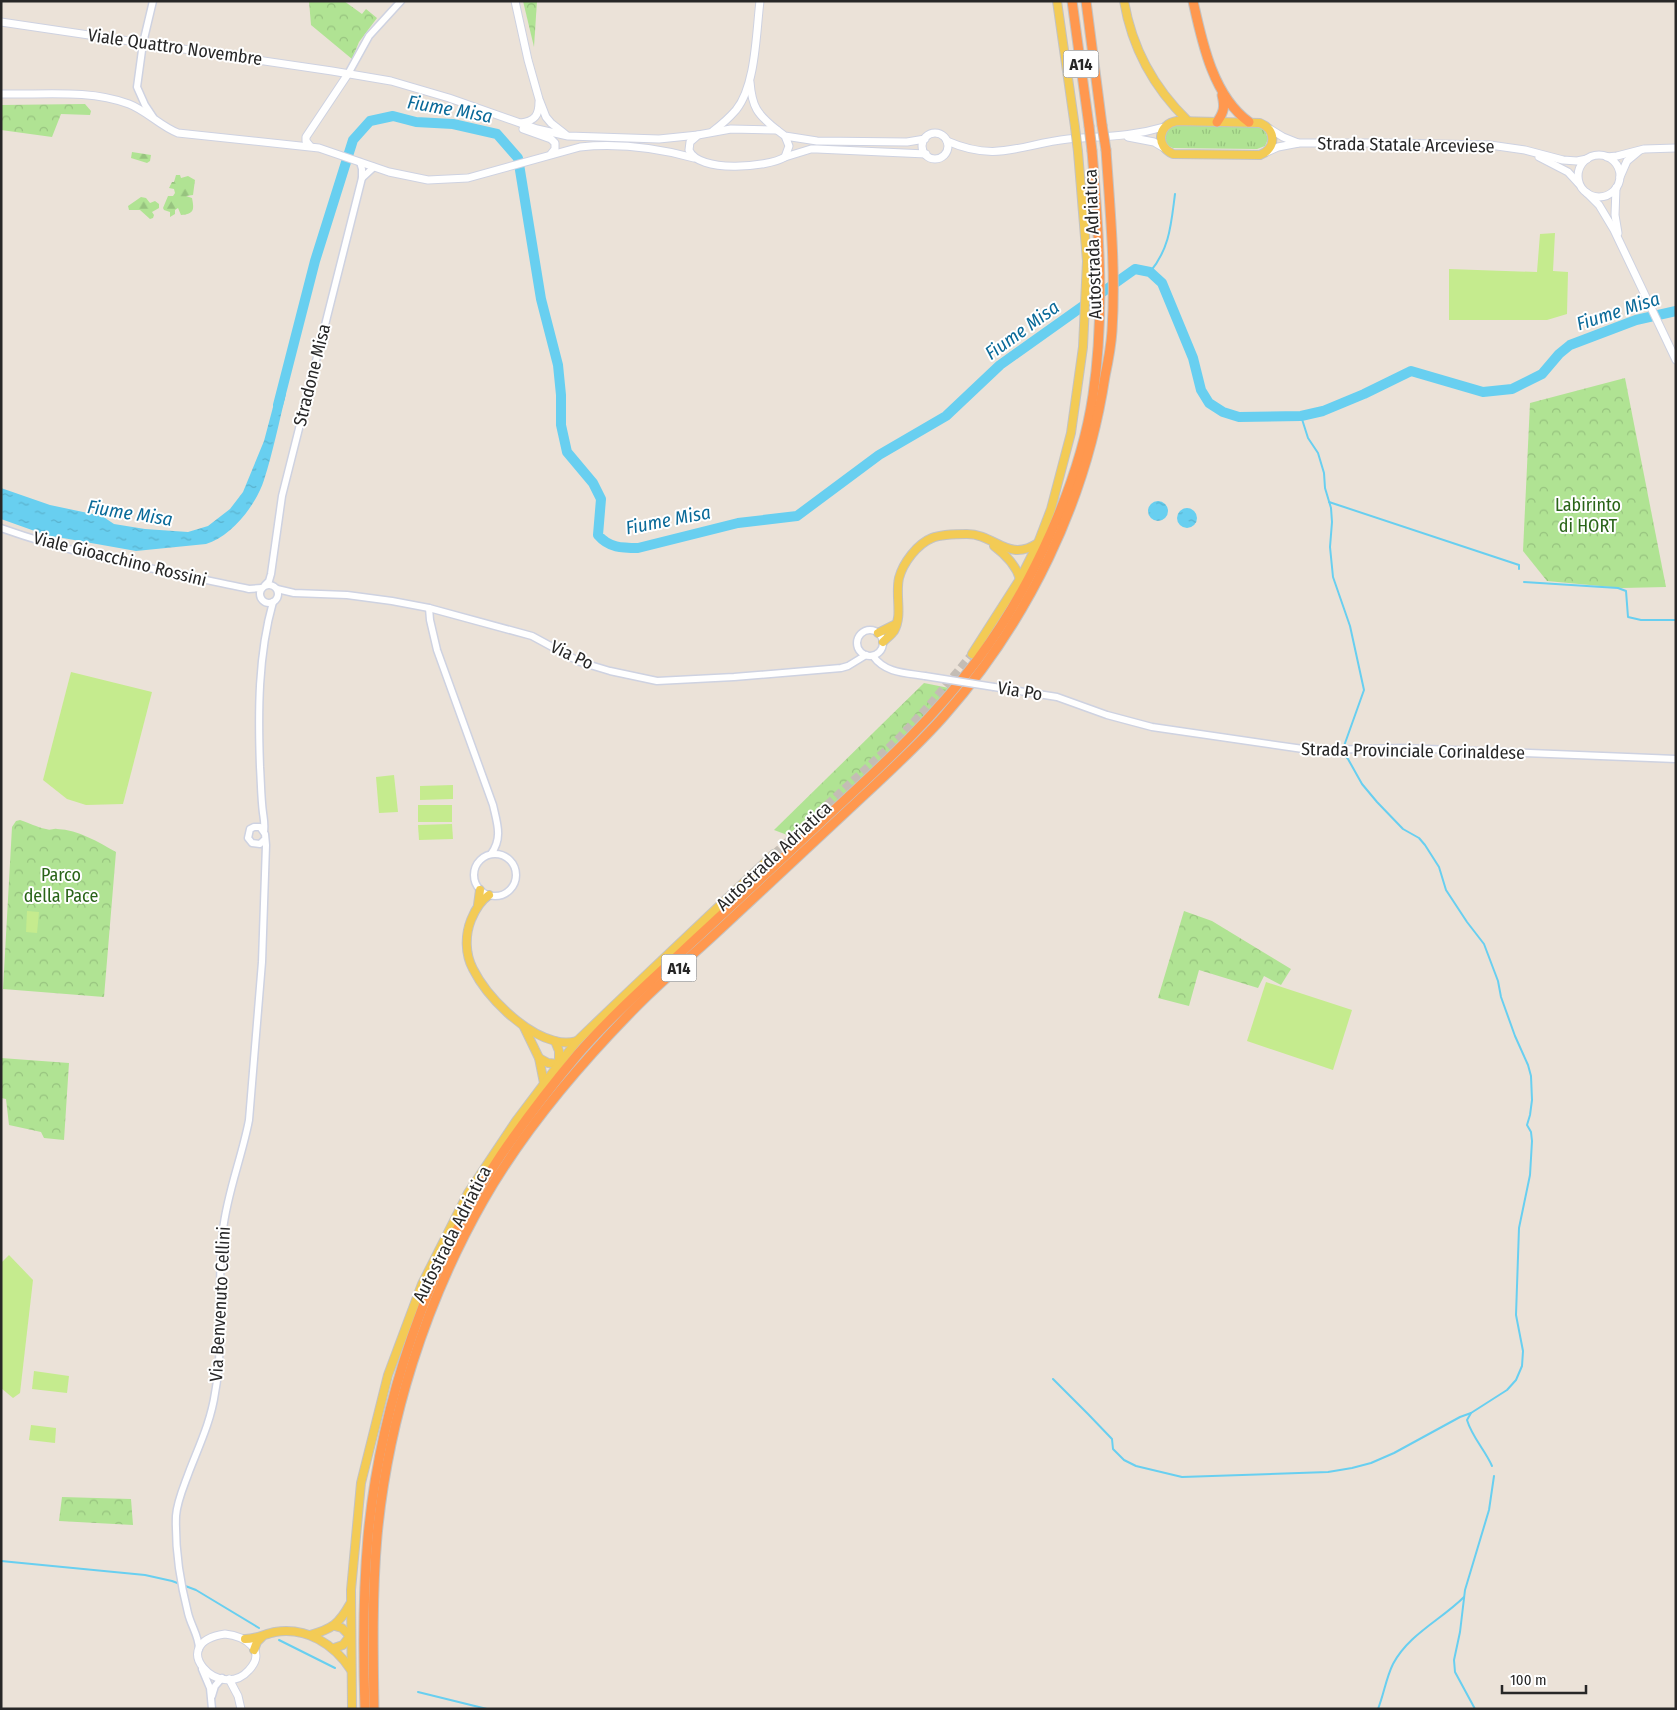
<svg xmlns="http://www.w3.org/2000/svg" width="1677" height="1710" font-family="'Fira Sans Condensed',sans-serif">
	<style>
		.grass { fill: url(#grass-tufts) }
		.forest { fill: url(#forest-firs) }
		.park { fill: url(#park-crowns) }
		.pitch { fill: #c5eb8e }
		.water { fill: url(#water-ripples) }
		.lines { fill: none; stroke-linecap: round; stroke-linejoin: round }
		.stream { stroke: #68cff0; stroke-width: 2 }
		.river { stroke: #68cff0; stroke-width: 10 }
		.primary-tunnel { stroke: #c4bdb5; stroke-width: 8; stroke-dasharray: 8 4; stroke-linecap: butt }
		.tertiary-casing { stroke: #ced2e1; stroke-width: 9 }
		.secondary-casing { stroke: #ced2e1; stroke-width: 9 }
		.primary-casing { stroke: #c3c3c3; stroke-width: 10 }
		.motorway-casing { stroke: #c3c3c3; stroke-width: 11 }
		.tertiary { stroke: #fff; stroke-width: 6 }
		.secondary { stroke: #fff; stroke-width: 7 }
		.primary { stroke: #f3cb55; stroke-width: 8 }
		.motorway { stroke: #ff984f; stroke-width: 9 }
		.tertiary-bridge-casing { stroke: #ced2e1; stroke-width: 9; stroke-linecap: butt }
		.primary-bridge-casing { stroke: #c3c3c3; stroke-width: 10; stroke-linecap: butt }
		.motorway-bridge-casing { stroke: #c3c3c3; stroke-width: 11; stroke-linecap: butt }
		.tertiary-bridge { stroke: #fff; stroke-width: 6 }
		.primary-bridge { stroke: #f3cb55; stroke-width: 8 }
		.motorway-bridge { stroke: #ff984f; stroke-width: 9 }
		.labels { text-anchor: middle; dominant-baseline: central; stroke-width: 4; stroke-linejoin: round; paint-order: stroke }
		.shield { fill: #fff; stroke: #686868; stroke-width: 1 }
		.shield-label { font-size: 16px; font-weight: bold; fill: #272727 }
		.street-label { font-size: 18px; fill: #272727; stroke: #fff }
		.park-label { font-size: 18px; fill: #296418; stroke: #fff }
		.water-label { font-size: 19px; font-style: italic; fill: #0a6a99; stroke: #fff }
	</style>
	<defs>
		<pattern id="grass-tufts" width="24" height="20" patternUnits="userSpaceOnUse" patternTransform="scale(1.25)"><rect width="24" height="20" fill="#b0e393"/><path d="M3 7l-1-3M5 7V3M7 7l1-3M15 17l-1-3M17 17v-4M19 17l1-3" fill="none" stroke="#97c37f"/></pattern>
		<pattern id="forest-firs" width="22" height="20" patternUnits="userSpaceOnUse" patternTransform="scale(1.25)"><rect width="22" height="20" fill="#b0e393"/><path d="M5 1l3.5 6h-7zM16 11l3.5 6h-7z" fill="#97c37f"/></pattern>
		<pattern id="park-crowns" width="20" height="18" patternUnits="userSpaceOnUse" patternTransform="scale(1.25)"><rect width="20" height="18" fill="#b0e393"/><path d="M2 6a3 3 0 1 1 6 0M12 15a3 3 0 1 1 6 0" fill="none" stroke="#97c37f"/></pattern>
		<pattern id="water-ripples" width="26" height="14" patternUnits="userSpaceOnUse" patternTransform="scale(1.25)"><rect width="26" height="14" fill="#68cff0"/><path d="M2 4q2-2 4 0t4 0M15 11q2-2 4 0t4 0" fill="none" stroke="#5ab2ce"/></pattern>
	</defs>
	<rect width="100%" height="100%" fill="#ebe2d8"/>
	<path class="grass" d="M1170,125H1256L1264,128L1268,139L1265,146L1257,149L1173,148C1166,146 1164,141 1163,134Z"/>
	<g class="forest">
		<polygon points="132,152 151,155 150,161 147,163 131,158"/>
		<path d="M176,175H180L181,178L188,176L195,180L193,195L186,196L192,198C194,209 195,214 181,215L178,208L175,210V214L170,217V212L164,210L163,208L168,196H173L175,193L174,189L169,188L172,182H174Z"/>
		<polygon points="141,197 146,198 150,203 155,201 159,204 159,208 152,212 154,215 153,218 150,219 140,210 129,210 128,206"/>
	</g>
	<g class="park">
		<polygon points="309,1 344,1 362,14 366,9 377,18 359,42 352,59 311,25"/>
		<polygon points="523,1 537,1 534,47"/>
		<polygon points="85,104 91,111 90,115 61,114 52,137 1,130 1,105"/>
		<polygon points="1625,378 1666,587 1622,588 1547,581 1523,551 1530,403"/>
		<polygon points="924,683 949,688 914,728 798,839 774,830"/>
		<path d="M20,820C30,823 36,827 46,829C51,831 53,828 57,829C79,830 98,842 116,852L104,997L3,989L12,827L16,821Z"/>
		<polygon points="1184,911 1212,921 1291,969 1281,985 1264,976 1258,988 1199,970 1189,1006 1158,998"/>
		<polygon points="1,1058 69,1063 64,1140 44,1138 41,1132 9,1125 6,1099 1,1098"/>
		<polygon points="62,1497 131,1499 133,1525 59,1521"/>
	</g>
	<g class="pitch">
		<polygon points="1555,233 1553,271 1568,272 1567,314 1547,320 1449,320 1449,269 1537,272 1540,234"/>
		<polygon points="71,672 152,692 123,804 86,805 67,799 43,780"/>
		<polygon points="394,775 398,812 379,813 376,777"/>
		<polygon points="453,785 453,799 420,800 420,786"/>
		<rect x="418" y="805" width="34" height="17"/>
		<polygon points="452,824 453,839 419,840 418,825"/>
		<polygon points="27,911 39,912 37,933 26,932"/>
		<polygon points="1266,982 1352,1010 1333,1070 1247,1041"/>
		<polygon points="9,1255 33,1280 20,1393 13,1398 1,1388 1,1263"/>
		<polygon points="34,1371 69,1376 67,1393 32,1389"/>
		<polygon points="31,1425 56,1428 55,1443 29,1440"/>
	</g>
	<g class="water">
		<path d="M277,392L286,394C279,422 273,452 264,480C256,505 231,537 206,544L136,551L46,535L1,519V488L50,505L102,516L114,524L145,529L188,532L208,526L230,509L243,492L264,441Z"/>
		<circle cx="1158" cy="511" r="10"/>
		<circle cx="1187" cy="518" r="10"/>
	</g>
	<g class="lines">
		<g class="stream">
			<path d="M1150,272C1170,248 1171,224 1175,194"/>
			<polyline points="1301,416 1308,438 1318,453 1324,473 1325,488 1331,508 1332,522 1330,547 1333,577 1350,626 1364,690 1344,746"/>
			<polyline points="1329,502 1519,565 1519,569"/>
			<polyline points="1524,582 1618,588 1626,591 1628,617 1641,620 1676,620"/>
			<polyline points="1053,1379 1088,1414 1112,1439 1113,1449 1124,1460 1136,1466 1182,1477 1328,1472 1352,1468 1371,1463 1394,1453 1460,1417 1471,1413 1507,1390 1516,1380 1522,1366 1523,1351 1516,1315 1519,1228 1530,1175 1532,1141 1531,1132 1527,1125 1530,1115 1532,1100 1531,1076 1528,1065 1515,1036 1501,997 1498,981 1484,944 1467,922 1446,890 1439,867 1425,845 1419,838 1403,829 1377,802 1362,784 1348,759 1343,753"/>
			<path d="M1471,1413L1467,1420C1472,1437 1485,1450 1492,1466"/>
			<polyline points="1,1561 145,1575 172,1581 196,1590 259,1628"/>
			<polyline points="279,1640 335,1668"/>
			<polyline points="418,1692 487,1709"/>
			<path d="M1378,1709C1384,1694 1386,1678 1393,1664C1409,1634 1441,1620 1464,1597"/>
			<polyline points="1475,1709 1455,1672 1454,1660 1460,1632 1465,1590 1489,1510 1494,1476"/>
		</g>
		<path class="river" d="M278,405L315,261L353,140L370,121L393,116L416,122L453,124L497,134L518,158L541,299L558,365L561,395V425L567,452L593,483L601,499L598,535C609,548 622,548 638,548L738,523L797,516L879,455L946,416L1000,365L1135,269L1150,272L1162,283L1193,358L1201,390L1209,403L1223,412L1239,417L1301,416L1323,411L1364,394L1411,371L1483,392L1512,389L1542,374L1559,354L1570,345L1636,320L1676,311"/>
		<polyline class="primary-tunnel" points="774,854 900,737 932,702 972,654"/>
		<defs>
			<g id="tertiary">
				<polyline points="153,1 143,43 137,87 145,105 153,117"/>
				<polyline points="348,74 369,36 401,1"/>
				<polyline points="362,178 374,167"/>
				<path d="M1,528C82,557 166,571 249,589L262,588"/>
				<circle cx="269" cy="594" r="9"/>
				<polyline points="265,585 269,581 271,574 282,496 362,178 362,169 360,162"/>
				<polyline points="277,589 294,593 347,595 392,601 429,608 532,636 580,662 610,671 657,681 734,677 841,668 848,666 866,655"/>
				<path d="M429,608L430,620L437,650L493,805C497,823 503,838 491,854"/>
				<circle cx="870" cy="643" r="13"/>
				<path d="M873,656C885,673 905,673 925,676"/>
				<polyline points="994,687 1057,697 1107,715 1152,727 1303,749 1323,750 1403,748 1676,759"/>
				<path d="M264,832C265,824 264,820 263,813C261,798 261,782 260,767C258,712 258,655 273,602"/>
				<circle cx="495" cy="875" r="21"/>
				<path d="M199,1649C199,1636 191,1626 188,1613C180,1582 175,1548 176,1516C177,1501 184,1486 189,1472C199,1446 211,1421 215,1393C225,1340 216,1284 223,1230C227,1193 242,1157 249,1120L262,962L266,845L265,834L260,827H254L250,829L248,838L252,843L260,844L265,839"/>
				<polyline points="202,1669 210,1688 212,1709"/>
				<polyline points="212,1696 215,1686 222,1678"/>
			</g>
			<g id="secondary">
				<polyline points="515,1 528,60 539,99 546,117 551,123 565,134"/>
				<polyline points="1,22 332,71 391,81 449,98 537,129 568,136 659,139 698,135"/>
				<path d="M750,82C752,107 757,114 777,130"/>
				<path d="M1,94C43,95 89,89 129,104C147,111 160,126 178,133L319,148L389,172L428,180L468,178L580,147C618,143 657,148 694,158"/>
				<path d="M521,123C535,121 539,115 539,102"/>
				<polyline points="523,129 551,139 555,143 555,149 551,154"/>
				<polyline points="1270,129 1283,137 1298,143"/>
				<path d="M713,131C721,125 729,118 736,110C756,85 756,33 760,1"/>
				<circle cx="935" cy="146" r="13"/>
				<path d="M785,136L789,146L785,157C767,168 698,173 689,150L690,142L698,135L731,129L777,130L785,136L817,141L907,142L925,139"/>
				<polyline points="1128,137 1154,142 1164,148"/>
				<path d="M947,141C997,163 1021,144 1068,139C1103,136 1130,137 1164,127"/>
				<polyline points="310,146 306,141 306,137 348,74"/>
				<polyline points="1267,152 1278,147 1299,143 1384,143 1490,145 1525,150 1563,160 1577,161 1587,159"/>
				<circle cx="1599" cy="176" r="21"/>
				<polyline points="785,157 811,149 817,149 926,154"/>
				<polyline points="1539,157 1568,172 1579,184"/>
				<polyline points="1607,157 1617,156 1644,149 1676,148"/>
				<polyline points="1620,177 1627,161 1639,151"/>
				<polyline points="1616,188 1615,215 1618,233"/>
				<polyline points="1587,193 1599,205 1614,230 1676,360"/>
				<path d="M225,1634C244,1636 268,1650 249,1670C220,1703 164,1643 225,1634Z"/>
				<polyline points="229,1679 238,1696 241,1709"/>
			</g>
			<g id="primary">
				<polyline points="1057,1 1075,127"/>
				<path d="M1124,1C1132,48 1155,89 1188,121"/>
				<path d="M1177,121L1260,123C1277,130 1276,149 1260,155L1173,154C1155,146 1158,124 1177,121Z"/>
				<path d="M994,546C1006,555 1016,565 1020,579"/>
				<polyline points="878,633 896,624"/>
				<path d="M883,642C887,638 891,635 894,631C903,615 895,596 899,578C903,563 917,544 932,538C942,534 956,534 967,534C995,534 1008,563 1038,543"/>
				<polyline points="972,654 1020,579 1038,543 1051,509 1071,433 1083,347 1087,261 1078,152"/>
				<path d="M489,895C480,901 475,910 471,920C465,935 465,954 473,969C487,997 523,1033 555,1041C562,1043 570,1043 577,1041"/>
				<polyline points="478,905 480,890"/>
				<polyline points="524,1027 539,1058 544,1083"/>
				<polyline points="555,1041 559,1051 559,1064"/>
				<polyline points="539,1058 548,1063 559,1064"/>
				<polyline points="335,1626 342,1628 350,1636"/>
				<path d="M310,1635C332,1629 339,1624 350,1604"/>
				<path d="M245,1639C256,1639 265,1634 275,1632C307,1627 334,1644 351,1670"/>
				<polyline points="334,1648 343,1645 350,1636"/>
				<polyline points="254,1650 257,1642 262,1637"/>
				<polyline points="352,1709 351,1590 361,1483 388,1375 422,1284 468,1193 516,1121 559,1064 577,1041 625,995 774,854"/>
			</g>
			<g id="motorway">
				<polyline points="1072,1 1089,126"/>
				<polyline points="1086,1 1102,125"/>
				<path d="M1193,1C1202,42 1213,96 1249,122"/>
				<path d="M1217,122C1224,112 1225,107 1222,95"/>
				<path d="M365,1709C363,1651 363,1594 368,1537C380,1407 428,1262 501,1155C525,1120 551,1086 578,1054C612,1015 651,981 688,946C737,901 786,855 834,810C885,763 936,715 978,659C1031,588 1080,483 1093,395C1105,314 1099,233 1092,151"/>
				<path d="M374,1709C373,1651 372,1594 377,1536C388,1420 425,1303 483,1201C523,1131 577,1067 634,1009C659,983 687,960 714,935C758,894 802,853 847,811C880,780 914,750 944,716C1028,621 1086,502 1105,376C1108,362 1111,346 1112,331C1116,271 1110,210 1106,150"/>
			</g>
		</defs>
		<use href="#tertiary" class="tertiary-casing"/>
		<use href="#secondary" class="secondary-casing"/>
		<use href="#primary" class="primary-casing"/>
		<use href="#motorway" class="motorway-casing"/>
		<use href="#tertiary" class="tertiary"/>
		<use href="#secondary" class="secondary"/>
		<use href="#primary" class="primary"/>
		<use href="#motorway" class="motorway"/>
		<defs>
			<polyline id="tertiary-bridge" points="925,676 994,687"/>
			<polyline id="primary-bridge" points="1075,127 1078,152"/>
			<g id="motorway-bridge">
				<polyline points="1102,125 1106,150"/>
				<polyline points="1089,126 1092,151"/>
			</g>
		</defs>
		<use href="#tertiary-bridge" class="tertiary-bridge-casing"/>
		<use href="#primary-bridge" class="primary-bridge-casing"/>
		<use href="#motorway-bridge" class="motorway-bridge-casing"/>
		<use href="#tertiary-bridge" class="tertiary-bridge"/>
		<use href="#primary-bridge" class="primary-bridge"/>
		<use href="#motorway-bridge" class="motorway-bridge"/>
	</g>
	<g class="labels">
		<g class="shield">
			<rect x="1063.5" y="50.5" width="35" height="27" rx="4"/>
			<rect x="661.5" y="954.5" width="35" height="27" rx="4"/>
		</g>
		<g class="shield-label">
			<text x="1081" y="64">A14</text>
			<text x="679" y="968">A14</text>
		</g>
		<g class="street-label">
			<text transform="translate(175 47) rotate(8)">Viale Quattro Novembre</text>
			<text transform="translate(1406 145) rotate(1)">Strada Statale Arceviese</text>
			<text transform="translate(1093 244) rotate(-92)">Autostrada Adriatica</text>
			<text transform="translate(312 375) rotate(-76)">Stradone Misa</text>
			<text transform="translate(120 559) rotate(14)">Viale Gioacchino Rossini</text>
			<text transform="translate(572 655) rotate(25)">Via Po</text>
			<text transform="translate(1020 691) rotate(9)">Via Po</text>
			<text transform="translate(1413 751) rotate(1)">Strada Provinciale Corinaldese</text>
			<text transform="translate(774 856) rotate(-43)">Autostrada Adriatica</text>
			<text transform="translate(452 1234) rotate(-63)">Autostrada Adriatica</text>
			<text transform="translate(220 1304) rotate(-87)">Via Benvenuto Cellini</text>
		</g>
		<g class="park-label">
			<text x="1588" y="505">Labirinto<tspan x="1588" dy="21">di HORT</tspan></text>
			<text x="61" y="875">Parco<tspan x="61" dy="21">della Pace</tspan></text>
		</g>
		<g class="water-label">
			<text transform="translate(450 109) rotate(10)">Fiume Misa</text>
			<text transform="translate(1618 311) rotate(-18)">Fiume Misa</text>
			<text transform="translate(1022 330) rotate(-36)">Fiume Misa</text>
			<text transform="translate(130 513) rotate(9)">Fiume Misa</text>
			<text transform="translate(668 520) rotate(-11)">Fiume Misa</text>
		</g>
	</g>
	<rect width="1677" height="1710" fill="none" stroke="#272727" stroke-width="5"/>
	<path d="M1502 1685v8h84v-8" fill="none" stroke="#272727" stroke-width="2.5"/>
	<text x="1510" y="1685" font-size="15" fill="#272727" stroke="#ffffff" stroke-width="4" paint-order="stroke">100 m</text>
</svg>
